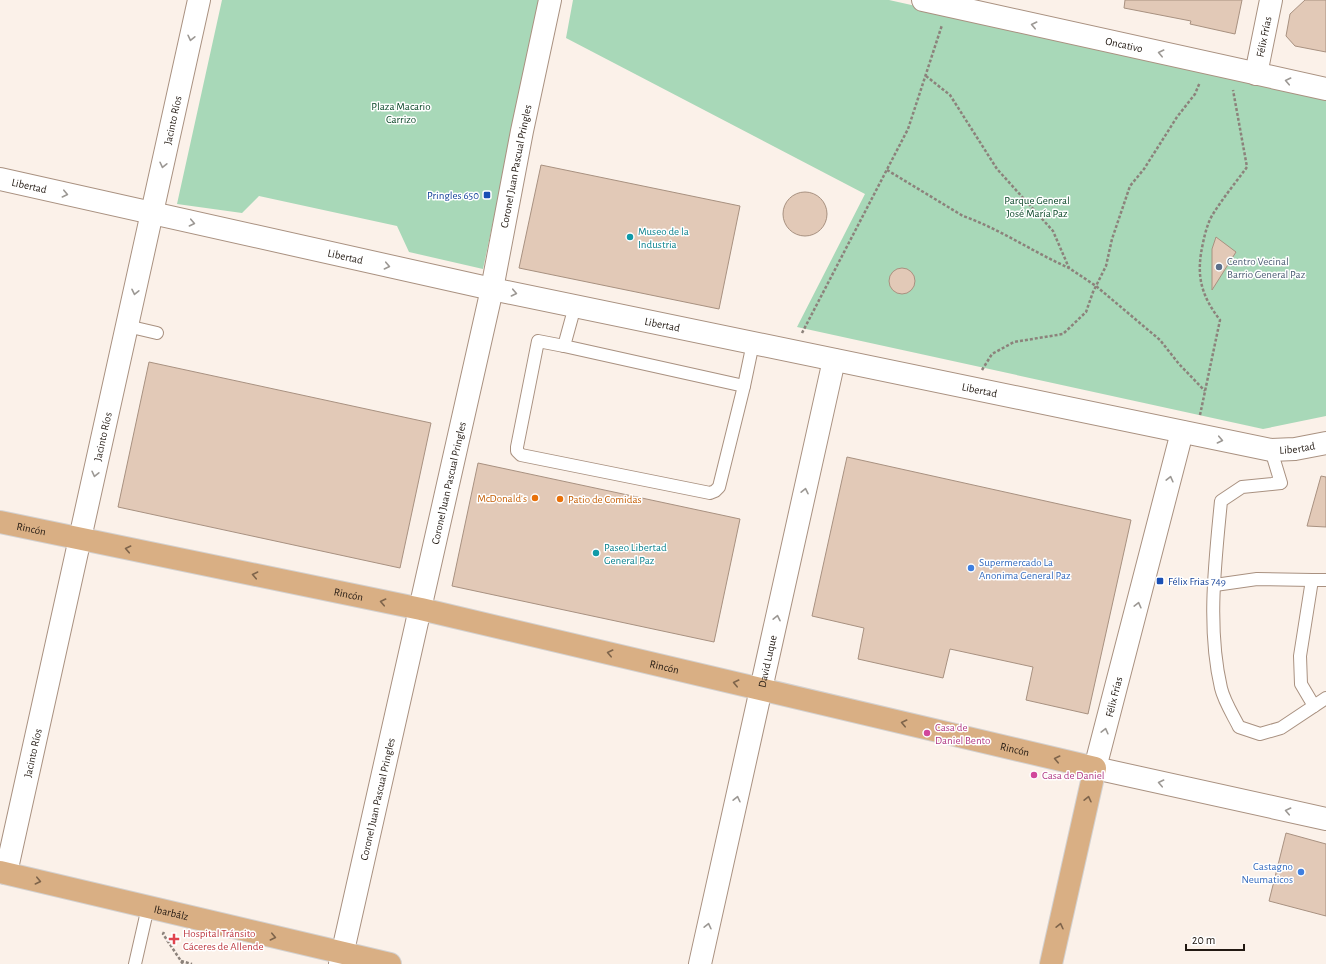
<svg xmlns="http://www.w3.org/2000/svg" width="1326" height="964" font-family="'Alegreya Sans',sans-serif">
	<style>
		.green { fill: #a8d8b8 }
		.building { fill: #e2c9b7; stroke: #a89180 }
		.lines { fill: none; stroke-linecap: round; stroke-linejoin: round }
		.service-casing { stroke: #a99180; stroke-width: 14 }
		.minor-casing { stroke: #a99180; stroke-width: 24 }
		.primary-casing { stroke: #d3d1d0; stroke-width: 24 }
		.path { stroke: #8c827b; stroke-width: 2.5; stroke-dasharray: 3 2; stroke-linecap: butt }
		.service { stroke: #fff; stroke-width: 12 }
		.minor { stroke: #fff; stroke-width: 22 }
		.primary { stroke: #d9af84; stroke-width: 22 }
		.oneway { stroke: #9c9894 }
		.oneway2 { stroke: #7e644b }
		.transit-dot { fill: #1a4fb4; stroke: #fff; stroke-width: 1.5 }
		.culture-dot { fill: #0f9aa8; stroke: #fff; stroke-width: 1.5 }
		.service-dot { fill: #5c6f8a; stroke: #fff; stroke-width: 1.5 }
		.food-dot { fill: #e8710a; stroke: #fff; stroke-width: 1.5 }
		.shop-dot { fill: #3f7fe0; stroke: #fff; stroke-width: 1.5 }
		.hotel-dot { fill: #d1479c; stroke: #fff; stroke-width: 1.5 }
		.health-dot { fill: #e0444e; stroke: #fff; stroke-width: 1.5 }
		.labels { text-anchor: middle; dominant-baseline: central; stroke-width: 3; stroke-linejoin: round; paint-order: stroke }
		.street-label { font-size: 11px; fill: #221912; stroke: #fff }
		.park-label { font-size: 11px; fill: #0d492a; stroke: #fff }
		.transit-label { font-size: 11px; fill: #164399; stroke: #fff; text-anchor: end }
		.culture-label { font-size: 11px; fill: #0d838f; stroke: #fff; text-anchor: start }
		.service-label { font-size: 11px; fill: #4e5e75; stroke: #fff; text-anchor: start }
		.food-label { font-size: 11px; fill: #c56008; stroke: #fff; text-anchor: end }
		.shop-label { font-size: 11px; fill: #366cbe; stroke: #fff; text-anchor: start }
		.hotel-label { font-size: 11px; fill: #b23c85; stroke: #fff; text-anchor: start }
		.health-label { font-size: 11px; fill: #be3a42; stroke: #fff; text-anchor: start }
	</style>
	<rect width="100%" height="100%" fill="#fbf1e9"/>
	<g class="green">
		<polygon points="222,0 540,0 483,269 409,252 397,226 259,196 242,213 177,204"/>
		<polygon points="573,0 889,0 1326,97 1326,416 1263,429 797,327 865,194 566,38"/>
	</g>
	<g class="building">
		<polygon points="1125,0 1242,0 1235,34 1190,24 1191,21 1124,8"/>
		<polygon points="1305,0 1326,0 1326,52 1295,46 1286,36 1290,14"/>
		<polygon points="541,165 740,206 719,309 519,268"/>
		<circle cx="805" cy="214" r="22"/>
		<polygon points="1216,237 1236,252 1212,290 1212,249"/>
		<circle cx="902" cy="281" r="13"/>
		<polygon points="149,362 431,423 400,568 118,507"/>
		<polygon points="847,457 1131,520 1088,714 1026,700 1033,667 950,649 943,678 858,659 864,628 812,616"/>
		<polygon points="478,463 740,519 714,642 452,586"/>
		<polygon points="1321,476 1326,477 1326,527 1307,526"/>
		<polygon points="1286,833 1326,844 1326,916 1269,901"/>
	</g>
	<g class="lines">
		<defs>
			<g id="service">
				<polyline points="575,306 564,346 744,386 753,343"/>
				<polyline points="127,326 157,333"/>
				<polyline points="564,346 538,341 517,447 517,451 521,455 710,493 715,491 719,487 744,386"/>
				<path d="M1271,450L1281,483L1242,487L1221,501C1215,563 1207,628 1221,688C1224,701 1233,715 1239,727L1260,734L1281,728L1326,698"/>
				<polyline points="1215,585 1257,579 1312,580"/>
				<polyline points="1314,706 1301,684 1300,656 1312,580 1326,580"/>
				<polyline points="135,964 148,907"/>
			</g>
			<g id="minor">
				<path id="s1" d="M923,0L1326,89"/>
				<path id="s2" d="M1256,74L1271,0"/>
				<path id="s3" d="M0,179L492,289L1271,450L1295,449L1326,443"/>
				<polyline points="1182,432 1095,768 1326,819"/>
				<path id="s4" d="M6,873L199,0"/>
				<path id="s5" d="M340,964L492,289L522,131L550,0"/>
				<path id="s6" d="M700,964L834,360"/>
			</g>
			<g id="primary">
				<path id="s7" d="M0,522L421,609L1095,768L1051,964"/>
				<path id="s8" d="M0,872L390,964"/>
			</g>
		</defs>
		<use href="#service" class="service-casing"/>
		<use href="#minor" class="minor-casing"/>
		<use href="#primary" class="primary-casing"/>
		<g class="path">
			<polyline points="926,76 950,95 997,169 1053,231 1069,268 1096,286 1160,340 1179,364 1205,391"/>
			<path d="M887,170L963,216C1000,229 1033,252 1069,268"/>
			<polyline points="802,333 908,129 942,25"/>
			<polyline points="982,370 992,354 1014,342 1063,334 1086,312 1093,292 1106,266 1112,239 1130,186 1144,169 1177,117 1195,94 1200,82"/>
			<path d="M1200,415L1220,320C1200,294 1196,274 1203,243C1205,233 1208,222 1213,214C1223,198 1236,182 1247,167L1233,90"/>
			<polyline points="164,932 163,934 183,964"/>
			<polyline points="181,961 192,964"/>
		</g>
		<use href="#service" class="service"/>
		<use href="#minor" class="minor"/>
		<use href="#primary" class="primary"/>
	</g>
	<defs><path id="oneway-chevron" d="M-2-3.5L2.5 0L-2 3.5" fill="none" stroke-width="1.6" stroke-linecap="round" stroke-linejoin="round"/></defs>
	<g class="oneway">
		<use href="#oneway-chevron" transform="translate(1034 25) rotate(-167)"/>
		<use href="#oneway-chevron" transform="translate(191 38) rotate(103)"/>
		<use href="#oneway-chevron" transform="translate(1161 53) rotate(-167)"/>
		<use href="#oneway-chevron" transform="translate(1288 81) rotate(-168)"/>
		<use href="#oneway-chevron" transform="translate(163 165) rotate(103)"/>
		<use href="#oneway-chevron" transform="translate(65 194) rotate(13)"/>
		<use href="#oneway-chevron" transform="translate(192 223) rotate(12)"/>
		<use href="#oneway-chevron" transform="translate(387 266) rotate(12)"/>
		<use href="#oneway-chevron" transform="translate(135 292) rotate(102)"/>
		<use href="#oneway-chevron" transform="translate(514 293) rotate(12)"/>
		<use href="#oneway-chevron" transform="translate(1220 440) rotate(12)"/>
		<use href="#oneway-chevron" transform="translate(95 474) rotate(103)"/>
		<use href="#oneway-chevron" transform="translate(1170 479) rotate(-76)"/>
		<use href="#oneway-chevron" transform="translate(805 491) rotate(-78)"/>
		<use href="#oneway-chevron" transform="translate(1138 605) rotate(-76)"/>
		<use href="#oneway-chevron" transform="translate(777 618) rotate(-78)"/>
		<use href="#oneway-chevron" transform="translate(1105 731) rotate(-76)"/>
		<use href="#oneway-chevron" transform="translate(1161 783) rotate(-168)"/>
		<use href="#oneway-chevron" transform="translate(737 799) rotate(-77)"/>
		<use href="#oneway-chevron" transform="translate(1288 811) rotate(-168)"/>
		<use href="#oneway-chevron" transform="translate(708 926) rotate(-77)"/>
	</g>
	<g class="oneway2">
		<use href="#oneway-chevron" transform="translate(128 549) rotate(-168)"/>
		<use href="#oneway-chevron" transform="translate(255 575) rotate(-168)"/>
		<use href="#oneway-chevron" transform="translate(383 602) rotate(-168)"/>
		<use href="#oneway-chevron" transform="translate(610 653) rotate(-167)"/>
		<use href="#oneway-chevron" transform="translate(736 683) rotate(-167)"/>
		<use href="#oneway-chevron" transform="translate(904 723) rotate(-167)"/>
		<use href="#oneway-chevron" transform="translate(1057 759) rotate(-167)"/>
		<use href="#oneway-chevron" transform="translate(1088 799) rotate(-77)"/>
		<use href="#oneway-chevron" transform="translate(38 881) rotate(13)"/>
		<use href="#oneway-chevron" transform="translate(1060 926) rotate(-77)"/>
		<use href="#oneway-chevron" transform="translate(273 937) rotate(13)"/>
	</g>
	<g class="transit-dot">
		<rect x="483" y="191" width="8" height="8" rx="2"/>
		<rect x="1156" y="577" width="8" height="8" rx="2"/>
	</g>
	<g class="culture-dot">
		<circle cx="630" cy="237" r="4"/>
		<circle cx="596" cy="553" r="4"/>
	</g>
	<circle class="service-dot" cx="1219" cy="267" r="4"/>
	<g class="food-dot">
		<circle cx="535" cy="498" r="4"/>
		<circle cx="560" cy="499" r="4"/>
	</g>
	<g class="shop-dot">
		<circle cx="971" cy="568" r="4"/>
		<circle cx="1301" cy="872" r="4"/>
	</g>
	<g class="hotel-dot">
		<circle cx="927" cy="733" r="4"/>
		<circle cx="1034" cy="775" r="4"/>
	</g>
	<path class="health-dot" d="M172 933h4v4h4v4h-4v4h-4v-4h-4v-4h4z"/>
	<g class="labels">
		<g class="street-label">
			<text stroke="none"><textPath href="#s2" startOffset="38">Félix Frías</textPath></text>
			<text stroke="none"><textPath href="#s1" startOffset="206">Oncativo</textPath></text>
			<text stroke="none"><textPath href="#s4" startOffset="771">Jacinto Ríos</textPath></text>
			<text stroke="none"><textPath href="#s5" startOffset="817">Coronel Juan Pascual Pringles</textPath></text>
			<text stroke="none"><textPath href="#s3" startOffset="30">Libertad</textPath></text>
			<text stroke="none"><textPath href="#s3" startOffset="354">Libertad</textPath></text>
			<text stroke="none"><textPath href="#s3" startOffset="678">Libertad</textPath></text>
			<text stroke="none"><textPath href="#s3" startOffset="1002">Libertad</textPath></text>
			<text stroke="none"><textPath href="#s4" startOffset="447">Jacinto Ríos</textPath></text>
			<text stroke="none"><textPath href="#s3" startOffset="1326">Libertad</textPath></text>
			<text stroke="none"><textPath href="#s5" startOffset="493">Coronel Juan Pascual Pringles</textPath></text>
			<text stroke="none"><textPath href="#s7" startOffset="32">Rincón</textPath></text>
			<text stroke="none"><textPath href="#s7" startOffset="356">Rincón</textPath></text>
			<text stroke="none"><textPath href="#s6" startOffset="310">David Luque</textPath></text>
			<text stroke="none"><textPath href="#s7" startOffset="680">Rincón</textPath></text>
			<text transform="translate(1114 697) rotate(-76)">Félix Frías</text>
			<text stroke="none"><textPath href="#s7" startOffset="1040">Rincón</textPath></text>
			<text stroke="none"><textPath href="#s4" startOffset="123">Jacinto Ríos</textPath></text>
			<text stroke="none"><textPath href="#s5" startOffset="169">Coronel Juan Pascual Pringles</textPath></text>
			<text stroke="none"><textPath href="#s8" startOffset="176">Ibarbálz</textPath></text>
		</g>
		<g class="park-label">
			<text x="401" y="106">Plaza Macario<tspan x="401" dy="13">Carrizo</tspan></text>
			<text x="1037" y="200">Parque General<tspan x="1037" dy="13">José María Paz</tspan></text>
		</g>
		<g class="transit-label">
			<text x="479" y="195">Pringles 650</text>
			<text x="1168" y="581" text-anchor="start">Félix Frias 749</text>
		</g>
		<g class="culture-label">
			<text x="638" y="231">Museo de la<tspan x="638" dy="13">Industria</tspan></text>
			<text x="604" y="547">Paseo Libertad<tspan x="604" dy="13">General Paz</tspan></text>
		</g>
		<g class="service-label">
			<text x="1227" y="261">Centro Vecinal<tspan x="1227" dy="13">Barrio General Paz</tspan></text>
		</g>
		<g class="food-label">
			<text x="527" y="498">McDonald's</text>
			<text x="568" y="499" text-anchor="start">Patio de Comidas</text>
		</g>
		<g class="shop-label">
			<text x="979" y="562">Supermercado La<tspan x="979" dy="13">Anonima General Paz</tspan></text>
			<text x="1293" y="866" text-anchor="end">Castagno<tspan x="1293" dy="13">Neumaticos</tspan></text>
		</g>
		<g class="hotel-label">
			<text x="935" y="727">Casa de<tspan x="935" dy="13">Daniel Bento</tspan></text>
			<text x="1042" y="775">Casa de Daniel</text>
		</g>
		<g class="health-label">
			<text x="183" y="933">Hospital Tránsito<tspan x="183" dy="13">Cáceres de Allende</tspan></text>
		</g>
	</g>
	<path d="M1186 944v6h58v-6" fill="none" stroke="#221912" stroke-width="2"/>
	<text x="1192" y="944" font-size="12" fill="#221912" stroke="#ffffff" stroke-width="3" paint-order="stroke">20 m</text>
</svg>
